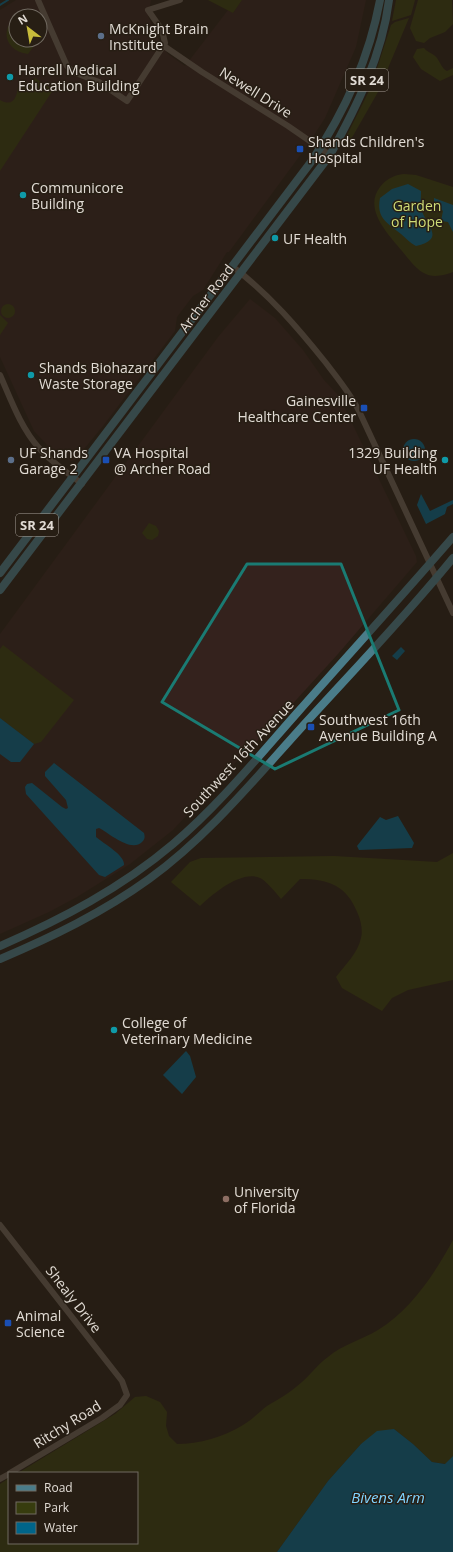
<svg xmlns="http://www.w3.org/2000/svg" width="453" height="1552" font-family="'Open Sans',sans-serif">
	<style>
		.medical { fill: #34221d; fill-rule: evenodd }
		.green { fill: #373c0e }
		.water { fill: #00658a }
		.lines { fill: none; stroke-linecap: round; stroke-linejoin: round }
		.stream { stroke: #00658a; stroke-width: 2 }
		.minor { stroke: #6b6055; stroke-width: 6 }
		.major { stroke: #4a7c89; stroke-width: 8 }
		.marked { fill: none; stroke: #1a7b73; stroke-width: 3; stroke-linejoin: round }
		.service-dot { fill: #5c6f8a; stroke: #271e14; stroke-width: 1.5 }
		.culture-dot { fill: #0f9aa8; stroke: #271e14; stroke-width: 1.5 }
		.transit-dot { fill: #1a4fb4; stroke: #271e14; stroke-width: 1.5 }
		.education-dot { fill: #8d6e63; stroke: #271e14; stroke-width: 1.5 }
		.labels { text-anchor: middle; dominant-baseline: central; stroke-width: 3; stroke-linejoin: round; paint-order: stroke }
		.shield { fill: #271e14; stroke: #a9a29a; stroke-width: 1 }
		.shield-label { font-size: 13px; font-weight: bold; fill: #e1dbd4 }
		.poi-label { font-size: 14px; fill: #e1dbd4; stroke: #271e14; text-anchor: start }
		.street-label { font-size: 14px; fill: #e1dbd4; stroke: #271e14 }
		.park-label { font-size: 14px; fill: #cedc77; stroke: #271e14 }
		.water-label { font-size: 15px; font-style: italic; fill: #7fd3fe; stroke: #271e14 }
	</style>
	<rect width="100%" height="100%" fill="#271e14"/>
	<g class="medical">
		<path d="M16,0H151L148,16L158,38L168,54L185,66L228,10L233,13L242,0H366L356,47L325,118L307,146L229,252H227L203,290L193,296L177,317L175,331L103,426L75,460L71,461L51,449L34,431L0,357V10ZM16,16H40V40H16Z"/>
		<polygon points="250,299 275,318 303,350 324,380 339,396 416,556 417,562 338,654 267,732 251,746 173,830 130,864 77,897 49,912 0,934 0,634 218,337"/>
	</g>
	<g class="green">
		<polygon points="208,0 242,0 233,13"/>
		<polygon points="396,0 415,0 411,15 392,21"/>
		<polygon points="418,0 452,0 453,24 445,32 430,38 424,43 416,41 410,28"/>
		<path d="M25,12L29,13L30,16H16V40H36L34,46L28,54C0,50 0,21 25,12Z"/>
		<polygon points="409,18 378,92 350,141 343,143 371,87 391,25 395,22"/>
		<path d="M424,48C428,53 433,53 437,58C440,62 442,69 447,71L453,68V75L440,81L421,69L413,57L417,49Z"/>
		<path d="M35,78L53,90L0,171V100C14,108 17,96 18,86L22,88Z"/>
		<path d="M404,174L416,175L453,187V272C445,275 434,278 426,274C416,270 409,259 402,251C388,234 363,209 380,187C386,179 394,175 404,174Z"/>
		<circle cx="8" cy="311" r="7"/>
		<polygon points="0,315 8,323 0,335"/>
		<polygon points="149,523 156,526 159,531 158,536 152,540 147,539 142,533"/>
		<polygon points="3,645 74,700 41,742 34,744 0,718 0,649"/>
		<path d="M453,853V980L408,990L392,998L382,1011L342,988L336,977C345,965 358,953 361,938C363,931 361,921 358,914C347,886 330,879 300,879L281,899C276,893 269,884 262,879C243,868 213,894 200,906L171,882L190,862L201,858L334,856L437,862Z"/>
		<path d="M453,1240V1456L446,1464L432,1462L413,1444L394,1429L361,1444L328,1481L277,1552H0V1484L9,1478V1543H137V1473H18L115,1414L135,1397L146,1396L160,1402L167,1412L166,1426L169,1436L177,1444C199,1444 224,1437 243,1425C252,1420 259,1412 267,1406C279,1399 291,1392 302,1382C311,1374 318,1364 328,1357C343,1344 362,1340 378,1330C412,1309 435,1273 453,1240Z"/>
	</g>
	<g class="water">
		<path d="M408,184L421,191C421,198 420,204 422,211C427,227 446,239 416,246C410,243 406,238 401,234C388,223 376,219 380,198L392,189Z"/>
		<polygon points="434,198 453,205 453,232 448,222 441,221 443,211 434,202"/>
		<circle cx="414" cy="450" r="11"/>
		<polygon points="421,494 430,511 453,500 453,504 447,507 445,514 426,524 417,505"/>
		<polygon points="401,647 405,651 397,660 392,656"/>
		<polygon points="0,718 34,744 20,762 11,762 0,754"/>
		<path d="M54,763L144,833C145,837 145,839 142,842C131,853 109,833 99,828L96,829V837C104,844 125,855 124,865L105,877L99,875L26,794L25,787L27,784L32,783L62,807L66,809L68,808L66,800L45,776V772Z"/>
		<polygon points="398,816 414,843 412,848 359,850 357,846 380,817 386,820"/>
		<polygon points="186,1051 190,1056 196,1077 182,1094 163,1075"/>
		<polygon points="394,1429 413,1444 432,1462 445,1464 453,1456 453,1552 277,1552 328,1481 361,1444 377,1431"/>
	</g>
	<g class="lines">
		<polyline class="stream" points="0,5 8,0"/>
		<g class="minor">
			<polyline points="38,0 67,66 73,72 99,82 127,101 165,43 162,30 148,10 180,0"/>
			<polyline points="164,46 202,72 288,126 330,155"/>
			<path d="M233,267C269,294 298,328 326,363C338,379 350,393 359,411L453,613"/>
			<path d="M0,375C11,400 21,428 39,448C51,462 67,472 82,484"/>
			<polyline points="0,1225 122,1381 127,1395 120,1405 102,1418 10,1473"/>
			<polyline points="0,1479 9,1474"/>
		</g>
		<g class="major">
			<path d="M0,573L311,162C344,113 369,59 380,0"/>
			<path d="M0,590L330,155C357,106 382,56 389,0"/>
			<path d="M0,946C62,919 121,888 173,844C219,805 257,758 297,713C349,654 402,596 453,537"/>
			<path d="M0,959C52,937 102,913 149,879C207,837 253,781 301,728C352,672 405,617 453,558"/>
		</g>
	</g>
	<path d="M0 0H453V1552H0ZM247,564H341L399,710L275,769L162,702Z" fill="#271e14" fill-opacity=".55" fill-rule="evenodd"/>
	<path class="marked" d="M247,564H341L399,710L275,769L162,702Z"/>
	<g class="service-dot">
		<circle cx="101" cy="36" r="4"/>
		<circle cx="11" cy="460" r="4"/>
	</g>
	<g class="culture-dot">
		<circle cx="10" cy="77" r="4"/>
		<circle cx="23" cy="195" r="4"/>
		<circle cx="275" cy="238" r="4"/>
		<circle cx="31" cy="375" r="4"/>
		<circle cx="445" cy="460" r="4"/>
		<circle cx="114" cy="1030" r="4"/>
	</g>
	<g class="transit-dot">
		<rect x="296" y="145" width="8" height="8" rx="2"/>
		<rect x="360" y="404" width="8" height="8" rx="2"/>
		<rect x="102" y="456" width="8" height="8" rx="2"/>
		<rect x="307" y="723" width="8" height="8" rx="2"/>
		<rect x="4" y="1319" width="8" height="8" rx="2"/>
	</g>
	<circle class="education-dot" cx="226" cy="1199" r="4"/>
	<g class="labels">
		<g class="shield">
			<rect x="346" y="69" width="42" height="22" rx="3"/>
			<rect x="16" y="514" width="42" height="22" rx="3"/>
		</g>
		<g class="shield-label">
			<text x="367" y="80">SR 24</text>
			<text x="37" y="525">SR 24</text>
		</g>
		<g class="poi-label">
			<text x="109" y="28">McKnight Brain<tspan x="109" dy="16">Institute</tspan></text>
			<text x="18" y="69">Harrell Medical<tspan x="18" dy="16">Education Building</tspan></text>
			<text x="308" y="141">Shands Children's<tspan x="308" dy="16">Hospital</tspan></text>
			<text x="31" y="187">Communicore<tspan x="31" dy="16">Building</tspan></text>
			<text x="283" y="238">UF Health</text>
			<text x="39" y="367">Shands Biohazard<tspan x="39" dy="16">Waste Storage</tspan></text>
			<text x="356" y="400" text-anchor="end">Gainesville<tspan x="356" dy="16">Healthcare Center</tspan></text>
			<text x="19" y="452">UF Shands<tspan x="19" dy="16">Garage 2</tspan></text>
			<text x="114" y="452">VA Hospital<tspan x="114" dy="16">@ Archer Road</tspan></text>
			<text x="437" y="452" text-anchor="end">1329 Building<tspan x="437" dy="16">UF Health</tspan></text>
			<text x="319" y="719">Southwest 16th<tspan x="319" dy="16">Avenue Building A</tspan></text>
			<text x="122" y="1022">College of<tspan x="122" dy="16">Veterinary Medicine</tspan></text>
			<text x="234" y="1191">University<tspan x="234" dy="16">of Florida</tspan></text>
			<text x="16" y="1315">Animal<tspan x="16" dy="16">Science</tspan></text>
		</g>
		<g class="street-label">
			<text transform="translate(256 92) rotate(32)">Newell Drive</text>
			<text transform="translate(206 298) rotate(-53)">Archer Road</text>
			<text transform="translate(238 758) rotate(-47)">Southwest 16th Avenue</text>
			<text transform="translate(74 1299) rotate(52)">Shealy Drive</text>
			<text transform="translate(67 1424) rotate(-32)">Ritchy Road</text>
		</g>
		<g class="park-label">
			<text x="417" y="205">Garden<tspan x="417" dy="16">of Hope</tspan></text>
		</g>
		<g class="water-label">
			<text x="388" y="1497">Bivens Arm</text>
		</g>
	</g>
	<rect x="8" y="1472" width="130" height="72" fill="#271e14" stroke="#716a61"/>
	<rect x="16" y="1485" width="20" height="6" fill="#4a7c89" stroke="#716a61"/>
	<text x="44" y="1492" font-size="12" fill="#e1dbd4">Road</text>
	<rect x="16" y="1502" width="20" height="12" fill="#373c0e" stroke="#716a61"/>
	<text x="44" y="1512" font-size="12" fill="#e1dbd4">Park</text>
	<rect x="16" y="1522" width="20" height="12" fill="#00658a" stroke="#716a61"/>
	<text x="44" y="1532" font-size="12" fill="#e1dbd4">Water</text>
	<g transform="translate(28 28) rotate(329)"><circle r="19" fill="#271e14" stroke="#716a61"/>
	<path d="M0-3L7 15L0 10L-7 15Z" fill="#c7bb3b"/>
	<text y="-6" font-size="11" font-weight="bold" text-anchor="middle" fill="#e1dbd4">N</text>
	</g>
</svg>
